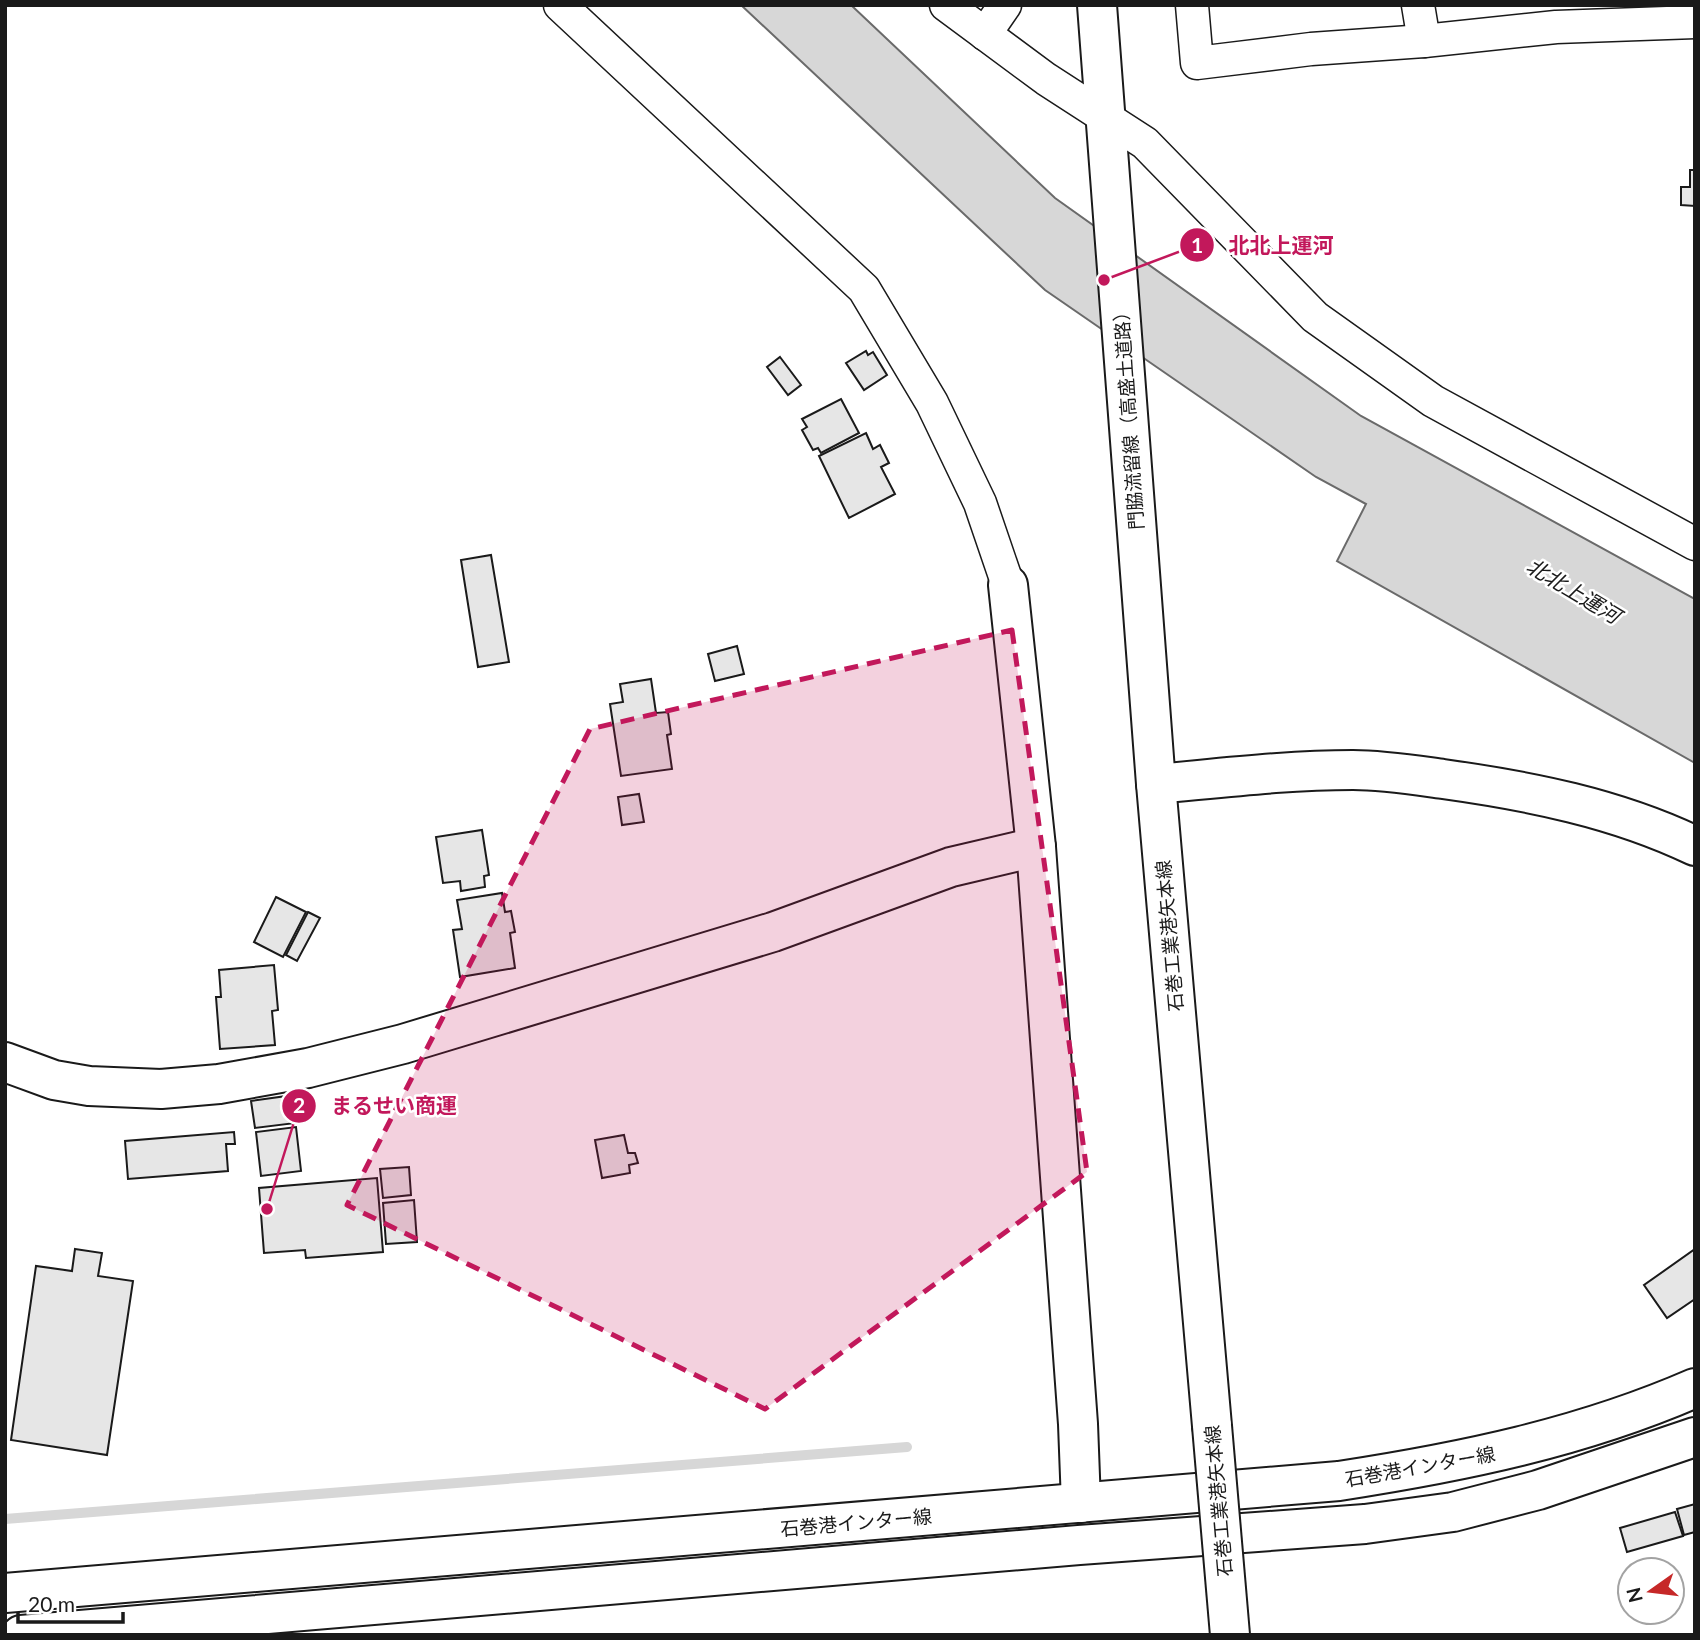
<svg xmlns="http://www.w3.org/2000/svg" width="1700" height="1640" font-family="Lato,'Noto Sans JP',sans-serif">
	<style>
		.water { fill: #d7d7d7; stroke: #6a6a6a; stroke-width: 2 }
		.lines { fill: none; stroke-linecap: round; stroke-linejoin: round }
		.stream { stroke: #d7d7d7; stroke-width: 10 }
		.building { fill: #e6e6e6; stroke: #1a1a1a; stroke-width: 2 }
		.street-casing { stroke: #1a1a1a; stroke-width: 35 }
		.secondary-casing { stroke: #1a1a1a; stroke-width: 42 }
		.street { stroke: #fff; stroke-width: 32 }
		.secondary { stroke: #fff; stroke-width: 38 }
		.secondary-bridge-casing { stroke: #1a1a1a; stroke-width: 42; stroke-linecap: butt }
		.secondary-bridge { stroke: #fff; stroke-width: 38 }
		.marked { fill: #c2185b; fill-opacity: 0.2; stroke: #c2185b; stroke-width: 5; stroke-dasharray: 14 9; stroke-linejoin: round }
		.labels { text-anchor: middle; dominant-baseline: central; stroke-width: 5; stroke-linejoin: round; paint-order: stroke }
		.street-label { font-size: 19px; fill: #1a1a1a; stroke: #fff }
		.water-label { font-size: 21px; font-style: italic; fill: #1a1a1a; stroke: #fff }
		.leader { fill: none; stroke: #c2185b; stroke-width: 2.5 }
		.callout-dot { fill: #c2185b; stroke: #fff; stroke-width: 2.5 }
		.mark-label { font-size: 21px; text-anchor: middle; font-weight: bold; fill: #fff }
		.callout-label { font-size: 21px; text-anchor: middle; font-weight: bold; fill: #c2185b; stroke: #fff; stroke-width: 5; stroke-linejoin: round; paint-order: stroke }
	</style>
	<rect width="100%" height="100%" fill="#fff"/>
	<polygon class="water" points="741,5 851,5 1055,198 1361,416 1695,599 1695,763 1337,561 1366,504 1316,477 1045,290"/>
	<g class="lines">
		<polyline class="stream" points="5,1519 907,1447"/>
	</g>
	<g class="building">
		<polygon points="1690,170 1695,170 1695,206 1681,205 1681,187 1690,187"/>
		<polygon points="866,351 868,355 873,352 887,375 864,390 846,363"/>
		<polygon points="780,357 801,385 788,395 767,367"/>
		<polygon points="841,399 859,433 821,453 818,448 813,450 802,430 807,427 802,419"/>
		<polygon points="866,433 873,449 880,445 889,463 881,467 895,494 849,518 819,456"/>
		<polygon points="491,555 509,662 478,667 461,560"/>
		<polygon points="737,646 744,674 715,681 708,654"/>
		<polygon points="651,679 656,713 668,712 671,734 667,735 672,769 621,776 610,704 623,702 620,684"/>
		<polygon points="639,794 644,822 622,825 618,797"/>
		<polygon points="482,830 489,875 484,876 485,887 461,891 460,881 443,883 436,837"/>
		<polygon points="502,893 505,912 511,911 515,932 510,933 515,968 460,977 453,930 462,929 457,900"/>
		<polygon points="276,897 306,912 283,957 254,942"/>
		<polygon points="308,912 320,918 297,961 286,955"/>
		<polygon points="274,965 278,1010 272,1011 275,1045 220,1049 216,997 221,997 219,970"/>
		<polygon points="301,1094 304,1122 255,1128 251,1101"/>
		<polygon points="296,1127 301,1171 261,1176 256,1132"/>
		<polygon points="234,1132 235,1144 226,1144 228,1171 128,1179 125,1141"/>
		<polygon points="624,1135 628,1153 635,1153 638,1163 629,1165 630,1173 602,1178 595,1140"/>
		<polygon points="409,1167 411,1195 383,1198 380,1169"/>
		<polygon points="377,1178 383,1252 306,1258 305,1250 264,1253 259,1188"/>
		<polygon points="414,1200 417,1242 386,1244 383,1203"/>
		<polygon points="75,1249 102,1253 98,1276 133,1281 107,1455 11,1440 36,1266 72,1271"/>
		<polygon points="1695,1249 1695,1299 1667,1318 1644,1285"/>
		<polygon points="1695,1504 1695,1532 1684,1535 1677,1509"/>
		<polygon points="1675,1512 1683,1536 1627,1552 1620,1528"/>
	</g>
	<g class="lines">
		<defs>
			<g id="street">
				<polyline points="560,5 864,289 932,403 980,503 1008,585"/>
				<polyline points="946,5 1046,79 1145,143 1315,317 1433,401 1695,544"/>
				<polyline points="1192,5 1197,63 1311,49 1424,41 1556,27 1695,22"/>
				<polyline points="1418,5 1424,41"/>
				<polyline points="985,34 1005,5"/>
			</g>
			<g id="secondary">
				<polyline points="1097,5 1156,784 1212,1426"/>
				<polyline points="1008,585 1036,847 1078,1424 1081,1503"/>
				<path d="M1156,784C1222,778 1287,770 1353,770C1383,770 1414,775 1443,779C1529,791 1616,808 1695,846"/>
				<polyline points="5,1062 54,1080 89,1086 161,1089 219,1084 308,1068 403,1044 773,932 951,867 1036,847"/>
				<path d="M5,1593L1339,1481C1462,1462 1580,1438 1695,1388"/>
				<polyline points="21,1635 1079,1545 1365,1524 1453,1512 1538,1490 1695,1437"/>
			</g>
		</defs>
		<use href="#street" class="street-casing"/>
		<use href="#secondary" class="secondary-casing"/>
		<use href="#street" class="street"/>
		<use href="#secondary" class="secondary"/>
		<defs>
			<polyline id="secondary-bridge" points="1212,1426 1230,1635"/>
		</defs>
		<use href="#secondary-bridge" class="secondary-bridge-casing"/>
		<use href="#secondary-bridge" class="secondary-bridge"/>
	</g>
	<path class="marked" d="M1012,630L1087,1172L765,1409L347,1205L590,729Z"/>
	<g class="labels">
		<g class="street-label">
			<text transform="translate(1128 416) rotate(-94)">門脇流留線（高盛土道路）</text>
			<text transform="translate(1169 936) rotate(-95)">石巻工業港矢本線</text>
			<text transform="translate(1420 1466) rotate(-10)">石巻港インター線</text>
			<text transform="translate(1218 1501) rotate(-95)">石巻工業港矢本線</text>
			<text transform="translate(856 1522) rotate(-5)">石巻港インター線</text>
		</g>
		<g class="water-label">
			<text transform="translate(1574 590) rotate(31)">北北上運河</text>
		</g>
	</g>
	<path class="leader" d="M1104 280L1197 245M267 1209L299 1106"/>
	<g class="callout-dot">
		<circle cx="1104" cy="280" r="7"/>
		<circle cx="267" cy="1209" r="7"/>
		<circle cx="1197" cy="245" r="18"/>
		<circle cx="299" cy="1106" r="18"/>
	</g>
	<g class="mark-label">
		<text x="1197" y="253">1</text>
		<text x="299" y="1113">2</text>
	</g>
	<g class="callout-label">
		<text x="1281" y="253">北北上運河</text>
		<text x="394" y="1113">まるせい商運</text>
	</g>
	<rect width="1700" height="1640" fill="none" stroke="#1a1a1a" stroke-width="14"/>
	<g transform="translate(1651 1591) rotate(256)"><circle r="33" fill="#ffffff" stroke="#a3a3a3" stroke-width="2"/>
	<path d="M0-5L12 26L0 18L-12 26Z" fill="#c62828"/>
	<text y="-10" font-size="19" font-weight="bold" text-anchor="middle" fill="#1a1a1a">N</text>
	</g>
	<path d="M18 1612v10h105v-10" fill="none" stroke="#1a1a1a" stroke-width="3.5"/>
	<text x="28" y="1612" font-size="21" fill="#1a1a1a" stroke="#ffffff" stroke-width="5" paint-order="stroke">20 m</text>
</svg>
